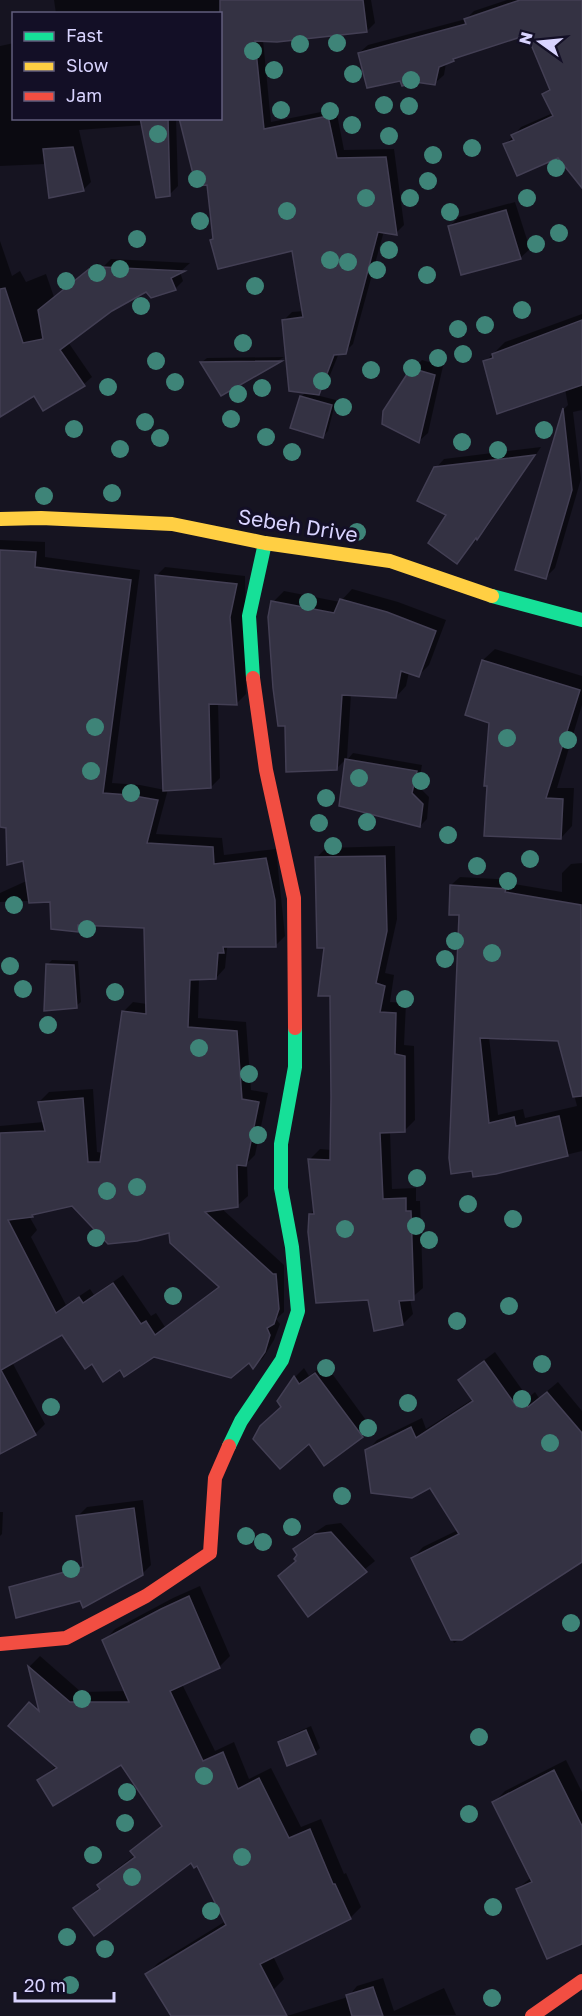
<svg xmlns="http://www.w3.org/2000/svg" width="582" height="2016" font-family="'Golos Text',sans-serif">
	<style>
		.shadow { fill: #0007; fill-rule: evenodd }
		.building { fill: #343243; stroke: #433f54; stroke-width: 1.5; fill-rule: evenodd }
		.lines { fill: none; stroke-linecap: round; stroke-linejoin: round }
		.fast { stroke: #16e098; stroke-width: 14 }
		.slow { stroke: #ffcf43; stroke-width: 14 }
		.jam { stroke: #f24e42; stroke-width: 14 }
		.tree { fill: #3e8478 }
		.labels { text-anchor: middle; dominant-baseline: central; stroke-width: 6; stroke-linejoin: round; paint-order: stroke }
		.street-label { font-size: 21px; fill: #d9d4ff; stroke: #130f26 }
	</style>
	<rect width="100%" height="100%" fill="#161421"/>
	<g class="shadow">
		<polygon points="54,0 371,0 375,23 367,31 263,40 271,122 336,109 344,150 394,149 404,225 396,233 384,231 353,344 345,352 339,353 326,385 316,395 336,400 328,431 323,436 301,397 306,392 284,320 292,312 304,311 294,249 214,238 209,183 220,118 220,14 56,14"/>
		<polygon points="507,0 582,0 582,168 559,156 505,145 521,127 553,113 544,94 550,88 528,34 457,56 446,63 444,75 435,83 401,79 359,53 368,45 466,19 474,11"/>
		<polygon points="14,43 14,118 176,118 178,186 169,195 143,125 79,130 91,182 83,190 46,164 0,166 0,46"/>
		<polygon points="515,202 530,249 520,258 449,227 459,217"/>
		<polygon points="0,241 12,276 20,271 26,282 46,274 54,297 98,263 102,268 111,259 190,263 180,272 183,281 175,289 147,290 111,310 68,342 92,377 84,384 43,409 35,394 0,416"/>
		<polygon points="582,314 582,410 573,412 581,479 555,568 546,577 517,569 564,409 568,405 565,389 485,362 505,342"/>
		<polygon points="284,357 222,394 202,362 207,358"/>
		<polygon points="422,360 443,366 428,433 419,441 413,369"/>
		<polygon points="541,447 485,530 457,562 436,468 444,459"/>
		<path d="M0,540L45,542V557L140,570L112,783L140,785L165,790L156,576L165,567L245,576L246,694L237,703H218L220,778L211,787L168,789L156,834L222,838L224,855L276,849L285,936L275,946L229,945L227,948L225,968L216,978L199,979L198,1018L246,1022L251,1090L268,1093L255,1155L247,1163L248,1196L238,1205L221,1208L284,1265V1312L276,1319L280,1324L274,1340L263,1358L253,1367L249,1361L154,1356L120,1368L92,1362L63,1333L12,1362L45,1424L35,1434L0,1453V1126L44,1122L39,1102L49,1092L93,1089L97,1152L103,1153L123,1012L133,1002L147,1004L146,927L84,924L78,930L52,900L0,902V893L57,867L25,859L8,827L0,826ZM73,1204L170,1231L219,1286L165,1327L156,1313L151,1316L123,1275L94,1295L90,1289L66,1305L31,1237L37,1230L29,1216L35,1213Z"/>
		<polygon points="352,589 398,602 446,620 429,665 419,675 409,672 406,686 396,697 351,694 347,758 336,769 287,725 273,602 284,591 340,602"/>
		<polygon points="495,649 582,676 582,705 557,788 574,788 572,826 561,838 491,722 467,714 483,660"/>
		<polygon points="353,753 422,765 418,786 429,797 427,819 420,826 347,760"/>
		<polygon points="395,846 397,919 385,973 394,975 390,1002 406,1003 404,1045 414,1046 415,1120 405,1130 390,1131 392,1189 416,1188 416,1201 420,1201 423,1288 410,1299 413,1314 403,1324 369,1298 310,1214 315,1210 310,1159 320,1149 332,1150 332,995 316,858 326,848"/>
		<path d="M582,863V1151L496,1172L474,1175L461,914L451,885L460,877L514,880V884L562,892V873L571,864ZM489,1037L560,1040L577,1106L525,1118L523,1109L498,1115Z"/>
		<polygon points="52,960 78,961 81,1002 76,1006 47,965"/>
		<polygon points="495,1352 528,1398 535,1392 539,1398 558,1382 582,1411 582,1560 454,1643 413,1558 423,1547 458,1530 430,1486 367,1451 377,1440 422,1418 426,1429 473,1399 460,1380 471,1370"/>
		<polygon points="325,1364 371,1427 362,1436 283,1407 279,1401 295,1377 304,1368 309,1376"/>
		<polygon points="143,1500 151,1565 142,1574 106,1548 78,1516 87,1507"/>
		<polygon points="0,1512 3,1512 2,1534 0,1536"/>
		<polygon points="341,1523 375,1561 308,1615 280,1576 297,1560 299,1556 295,1549 304,1540 326,1525"/>
		<polygon points="200,1586 230,1656 219,1667 182,1684 215,1751 234,1742 249,1779 271,1768 301,1827 321,1819 344,1874 346,1873 361,1907 350,1918 273,1956 284,1979 273,1990 231,2016 173,2016 147,1974 158,1963 226,1921 198,1863 192,1861 75,1908 100,1887 99,1885 110,1874 135,1855 132,1851 163,1824 122,1763 39,1780 56,1766 54,1764 30,1666 40,1656 81,1692 126,1691 104,1641 115,1629 173,1598"/>
		<polygon points="311,1726 320,1748 315,1753 279,1742 284,1738"/>
		<polygon points="566,1760 582,1792 582,1942 517,1889 532,1877 494,1802 505,1791"/>
		<polygon points="383,1978 394,2011 444,1988 456,2015 287,2016 348,1997 357,1986"/>
	</g>
	<g class="building">
		<polygon points="220,0 363,0 367,32 277,42 255,41 264,129 328,116 337,158 386,157 397,235 378,232 346,354 334,355 319,395 289,391 282,320 303,317 292,251 218,269 210,240 213,239 207,185 196,186 179,118 220,118"/>
		<polygon points="520,0 582,0 582,188 558,158 517,176 503,144 514,140 511,135 553,116 542,94 550,90 527,35 453,59 454,61 439,67 435,85 415,82 402,86 400,81 367,88 358,53 466,24 464,19"/>
		<polygon points="140,118 168,118 170,196 156,198"/>
		<polygon points="73,147 84,191 49,198 43,149"/>
		<polygon points="506,210 521,259 461,275 448,226"/>
		<polygon points="102,267 185,271 171,278 176,290 151,298 146,292 112,311 60,350 85,386 43,411 34,396 0,417 0,289 5,288 23,343 43,339 38,310 89,269 94,276"/>
		<polygon points="582,320 582,385 497,414 483,361 493,358 492,354"/>
		<polygon points="282,361 221,396 200,362"/>
		<polygon points="411,368 435,375 419,443 382,424 383,411"/>
		<polygon points="300,396 332,405 323,438 290,428"/>
		<polygon points="563,408 572,490 546,579 515,570"/>
		<polygon points="535,455 477,540 476,538 457,564 428,543 446,515 417,501 434,467"/>
		<path d="M0,550L36,552L35,567L131,580L103,793L129,795L158,800L147,843L213,847L214,864L266,858L275,900L276,947H223L224,953H218L216,979L190,980L188,1027L237,1031L242,1099L259,1102L246,1166L237,1165L238,1207L205,1212L273,1274H276L279,1309L274,1324L267,1328L270,1335L265,1352L253,1369L249,1363L231,1378L154,1357L124,1377L120,1370L103,1382L92,1364L85,1369L62,1335L1,1370L36,1435L0,1454V1133L45,1131L38,1102L83,1098L88,1162H100L122,1011L146,1014L144,928L78,925V932L51,929L50,902L29,903L23,861L7,865L6,828L0,827ZM72,1206L108,1244L137,1241L169,1233L170,1243L219,1287L155,1335L146,1321L141,1324L113,1283L83,1303L79,1297L56,1313L8,1220L33,1217L32,1215Z"/>
		<polygon points="155,575 237,584 230,617 237,705 209,704 211,788 163,791"/>
		<polygon points="340,599 387,612 436,631 419,677 401,671 396,698 342,695 337,770 286,772 285,726 278,726 273,688 268,617 271,601 334,613"/>
		<polygon points="482,660 580,690 546,798 563,799 561,839 484,836 487,786 484,786 489,723 465,715"/>
		<polygon points="345,759 417,771 412,793 423,804 420,827 339,806"/>
		<polygon points="385,856 387,931 376,983 385,986 380,1012 396,1013 395,1054 405,1056 405,1132 380,1133 383,1199 406,1198 406,1211 411,1211 414,1300 399,1301 403,1325 374,1331 368,1300 316,1303 308,1232 309,1214 314,1214 308,1159 330,1160 331,1097 330,996 318,996 324,948 317,948 315,857"/>
		<polygon points="450,885 506,889 505,892 581,905 582,1096 573,1097 558,1041 480,1038 489,1123 514,1117 516,1126 559,1116 568,1156 496,1174 473,1177 472,1171 451,1174 449,1158 459,915 449,915"/>
		<polygon points="46,964 74,965 77,1008 44,1011"/>
		<polygon points="484,1361 517,1407 524,1401 528,1407 547,1392 582,1433 582,1562 462,1640 451,1640 411,1558 459,1534 430,1488 412,1498 371,1493 365,1450 411,1427 416,1438 473,1401 458,1380"/>
		<polygon points="315,1373 363,1437 324,1466 309,1444 280,1469 253,1439 260,1426 281,1407 277,1401 294,1376 299,1384"/>
		<polygon points="134,1508 143,1575 83,1608 80,1601 16,1618 9,1587 83,1567 76,1516"/>
		<polygon points="331,1532 367,1572 308,1617 278,1576 296,1561 294,1559 297,1555 293,1549 315,1534"/>
		<polygon points="189,1596 220,1668 170,1691 203,1761 223,1752 238,1789 259,1778 289,1838 310,1829 333,1884 335,1884 351,1919 260,1964 287,2016 171,2016 145,1974 226,1925 197,1866 194,1868 191,1863 94,1936 73,1908 100,1889 97,1885 135,1857 130,1851 162,1826 121,1765 53,1806 37,1780 57,1768 8,1726 29,1702 39,1711 28,1666 70,1702 129,1702 102,1640 161,1609"/>
		<polygon points="306,1730 316,1754 287,1766 278,1742"/>
		<polygon points="554,1770 582,1826 582,1944 547,1959 516,1889 532,1882 492,1802"/>
		<polygon points="373,1987 383,2016 352,2016 346,1995"/>
	</g>
	<g class="lines">
		<g class="fast">
			<polyline points="492,596 582,620"/>
			<polyline points="253,678 249,616 265,543"/>
			<polyline points="229,1446 241,1421 282,1360 298,1311 292,1247 281,1188 281,1144 295,1067 295,1028"/>
		</g>
		<polyline class="slow" points="0,519 41,518 172,524 265,543 390,561 492,596"/>
		<g class="jam">
			<polyline points="253,678 266,770 294,898 295,1028"/>
			<polyline points="0,1644 66,1638 146,1596 210,1553 215,1478 229,1446"/>
			<polyline points="532,2016 582,1981"/>
		</g>
	</g>
	<g class="tree">
		<circle cx="337" cy="43" r="9"/>
		<circle cx="300" cy="44" r="9"/>
		<circle cx="253" cy="51" r="9"/>
		<circle cx="274" cy="70" r="9"/>
		<circle cx="353" cy="74" r="9"/>
		<circle cx="411" cy="80" r="9"/>
		<circle cx="384" cy="105" r="9"/>
		<circle cx="409" cy="106" r="9"/>
		<circle cx="281" cy="110" r="9"/>
		<circle cx="330" cy="111" r="9"/>
		<circle cx="352" cy="125" r="9"/>
		<circle cx="158" cy="134" r="9"/>
		<circle cx="389" cy="136" r="9"/>
		<circle cx="472" cy="148" r="9"/>
		<circle cx="433" cy="155" r="9"/>
		<circle cx="556" cy="168" r="9"/>
		<circle cx="197" cy="179" r="9"/>
		<circle cx="428" cy="181" r="9"/>
		<circle cx="366" cy="198" r="9"/>
		<circle cx="410" cy="198" r="9"/>
		<circle cx="527" cy="198" r="9"/>
		<circle cx="287" cy="211" r="9"/>
		<circle cx="450" cy="212" r="9"/>
		<circle cx="200" cy="221" r="9"/>
		<circle cx="559" cy="233" r="9"/>
		<circle cx="137" cy="239" r="9"/>
		<circle cx="536" cy="244" r="9"/>
		<circle cx="389" cy="250" r="9"/>
		<circle cx="330" cy="260" r="9"/>
		<circle cx="348" cy="262" r="9"/>
		<circle cx="120" cy="269" r="9"/>
		<circle cx="377" cy="270" r="9"/>
		<circle cx="97" cy="273" r="9"/>
		<circle cx="427" cy="275" r="9"/>
		<circle cx="66" cy="281" r="9"/>
		<circle cx="255" cy="286" r="9"/>
		<circle cx="141" cy="306" r="9"/>
		<circle cx="522" cy="310" r="9"/>
		<circle cx="485" cy="325" r="9"/>
		<circle cx="458" cy="329" r="9"/>
		<circle cx="243" cy="343" r="9"/>
		<circle cx="463" cy="354" r="9"/>
		<circle cx="438" cy="358" r="9"/>
		<circle cx="156" cy="361" r="9"/>
		<circle cx="412" cy="368" r="9"/>
		<circle cx="371" cy="370" r="9"/>
		<circle cx="322" cy="381" r="9"/>
		<circle cx="175" cy="382" r="9"/>
		<circle cx="108" cy="387" r="9"/>
		<circle cx="262" cy="388" r="9"/>
		<circle cx="238" cy="394" r="9"/>
		<circle cx="343" cy="407" r="9"/>
		<circle cx="231" cy="419" r="9"/>
		<circle cx="145" cy="422" r="9"/>
		<circle cx="74" cy="429" r="9"/>
		<circle cx="544" cy="430" r="9"/>
		<circle cx="266" cy="437" r="9"/>
		<circle cx="160" cy="438" r="9"/>
		<circle cx="462" cy="442" r="9"/>
		<circle cx="120" cy="449" r="9"/>
		<circle cx="498" cy="450" r="9"/>
		<circle cx="292" cy="452" r="9"/>
		<circle cx="112" cy="493" r="9"/>
		<circle cx="44" cy="496" r="9"/>
		<circle cx="357" cy="532" r="9"/>
		<circle cx="308" cy="602" r="9"/>
		<circle cx="95" cy="727" r="9"/>
		<circle cx="507" cy="738" r="9"/>
		<circle cx="568" cy="740" r="9"/>
		<circle cx="91" cy="771" r="9"/>
		<circle cx="359" cy="778" r="9"/>
		<circle cx="421" cy="781" r="9"/>
		<circle cx="131" cy="793" r="9"/>
		<circle cx="326" cy="798" r="9"/>
		<circle cx="367" cy="822" r="9"/>
		<circle cx="319" cy="823" r="9"/>
		<circle cx="448" cy="835" r="9"/>
		<circle cx="333" cy="846" r="9"/>
		<circle cx="530" cy="859" r="9"/>
		<circle cx="477" cy="866" r="9"/>
		<circle cx="508" cy="881" r="9"/>
		<circle cx="14" cy="905" r="9"/>
		<circle cx="87" cy="929" r="9"/>
		<circle cx="455" cy="941" r="9"/>
		<circle cx="492" cy="953" r="9"/>
		<circle cx="445" cy="959" r="9"/>
		<circle cx="10" cy="966" r="9"/>
		<circle cx="23" cy="989" r="9"/>
		<circle cx="115" cy="992" r="9"/>
		<circle cx="405" cy="999" r="9"/>
		<circle cx="48" cy="1025" r="9"/>
		<circle cx="199" cy="1048" r="9"/>
		<circle cx="249" cy="1074" r="9"/>
		<circle cx="258" cy="1135" r="9"/>
		<circle cx="417" cy="1178" r="9"/>
		<circle cx="137" cy="1187" r="9"/>
		<circle cx="107" cy="1191" r="9"/>
		<circle cx="468" cy="1204" r="9"/>
		<circle cx="513" cy="1219" r="9"/>
		<circle cx="416" cy="1226" r="9"/>
		<circle cx="345" cy="1229" r="9"/>
		<circle cx="96" cy="1238" r="9"/>
		<circle cx="429" cy="1240" r="9"/>
		<circle cx="173" cy="1296" r="9"/>
		<circle cx="509" cy="1306" r="9"/>
		<circle cx="457" cy="1321" r="9"/>
		<circle cx="542" cy="1364" r="9"/>
		<circle cx="326" cy="1368" r="9"/>
		<circle cx="522" cy="1399" r="9"/>
		<circle cx="408" cy="1403" r="9"/>
		<circle cx="51" cy="1407" r="9"/>
		<circle cx="368" cy="1428" r="9"/>
		<circle cx="550" cy="1443" r="9"/>
		<circle cx="342" cy="1496" r="9"/>
		<circle cx="292" cy="1527" r="9"/>
		<circle cx="246" cy="1536" r="9"/>
		<circle cx="263" cy="1542" r="9"/>
		<circle cx="71" cy="1569" r="9"/>
		<circle cx="571" cy="1623" r="9"/>
		<circle cx="82" cy="1699" r="9"/>
		<circle cx="479" cy="1737" r="9"/>
		<circle cx="204" cy="1776" r="9"/>
		<circle cx="127" cy="1792" r="9"/>
		<circle cx="469" cy="1814" r="9"/>
		<circle cx="125" cy="1823" r="9"/>
		<circle cx="93" cy="1855" r="9"/>
		<circle cx="242" cy="1857" r="9"/>
		<circle cx="132" cy="1877" r="9"/>
		<circle cx="493" cy="1907" r="9"/>
		<circle cx="211" cy="1911" r="9"/>
		<circle cx="67" cy="1937" r="9"/>
		<circle cx="105" cy="1949" r="9"/>
		<circle cx="70" cy="1985" r="9"/>
		<circle cx="492" cy="1998" r="9"/>
	</g>
	<g class="labels">
		<g class="street-label">
			<text transform="translate(298 525) rotate(9)">Sebeh Drive</text>
		</g>
	</g>
	<rect x="12" y="12" width="210" height="108" fill="#130f26" stroke="#625e7d" stroke-width="1.5"/>
	<rect x="24" y="32" width="30" height="9" fill="#16e098" stroke="#625e7d" stroke-width="1.5"/>
	<text x="66" y="42" font-size="18" fill="#d9d4ff">Fast</text>
	<rect x="24" y="62" width="30" height="9" fill="#ffcf43" stroke="#625e7d" stroke-width="1.5"/>
	<text x="66" y="72" font-size="18" fill="#d9d4ff">Slow</text>
	<rect x="24" y="92" width="30" height="9" fill="#f24e42" stroke="#625e7d" stroke-width="1.5"/>
	<text x="66" y="102" font-size="18" fill="#d9d4ff">Jam</text>
	<g transform="translate(540 42) rotate(285)" stroke="#130f26" stroke-width="4.5" paint-order="stroke">
	<path d="M0-4.5L10 22L0 15L-10 22Z" fill="#d9d4ff"/>
	<text y="-9" font-size="16" font-weight="bold" text-anchor="middle" fill="#d9d4ff">N</text>
	</g>
	<path d="M15 1992v9h99v-9" fill="none" stroke="#d9d4ff" stroke-width="3"/>
	<text x="24" y="1992" font-size="18" fill="#d9d4ff" stroke="#130f26" stroke-width="4.5" paint-order="stroke">20 m</text>
</svg>
